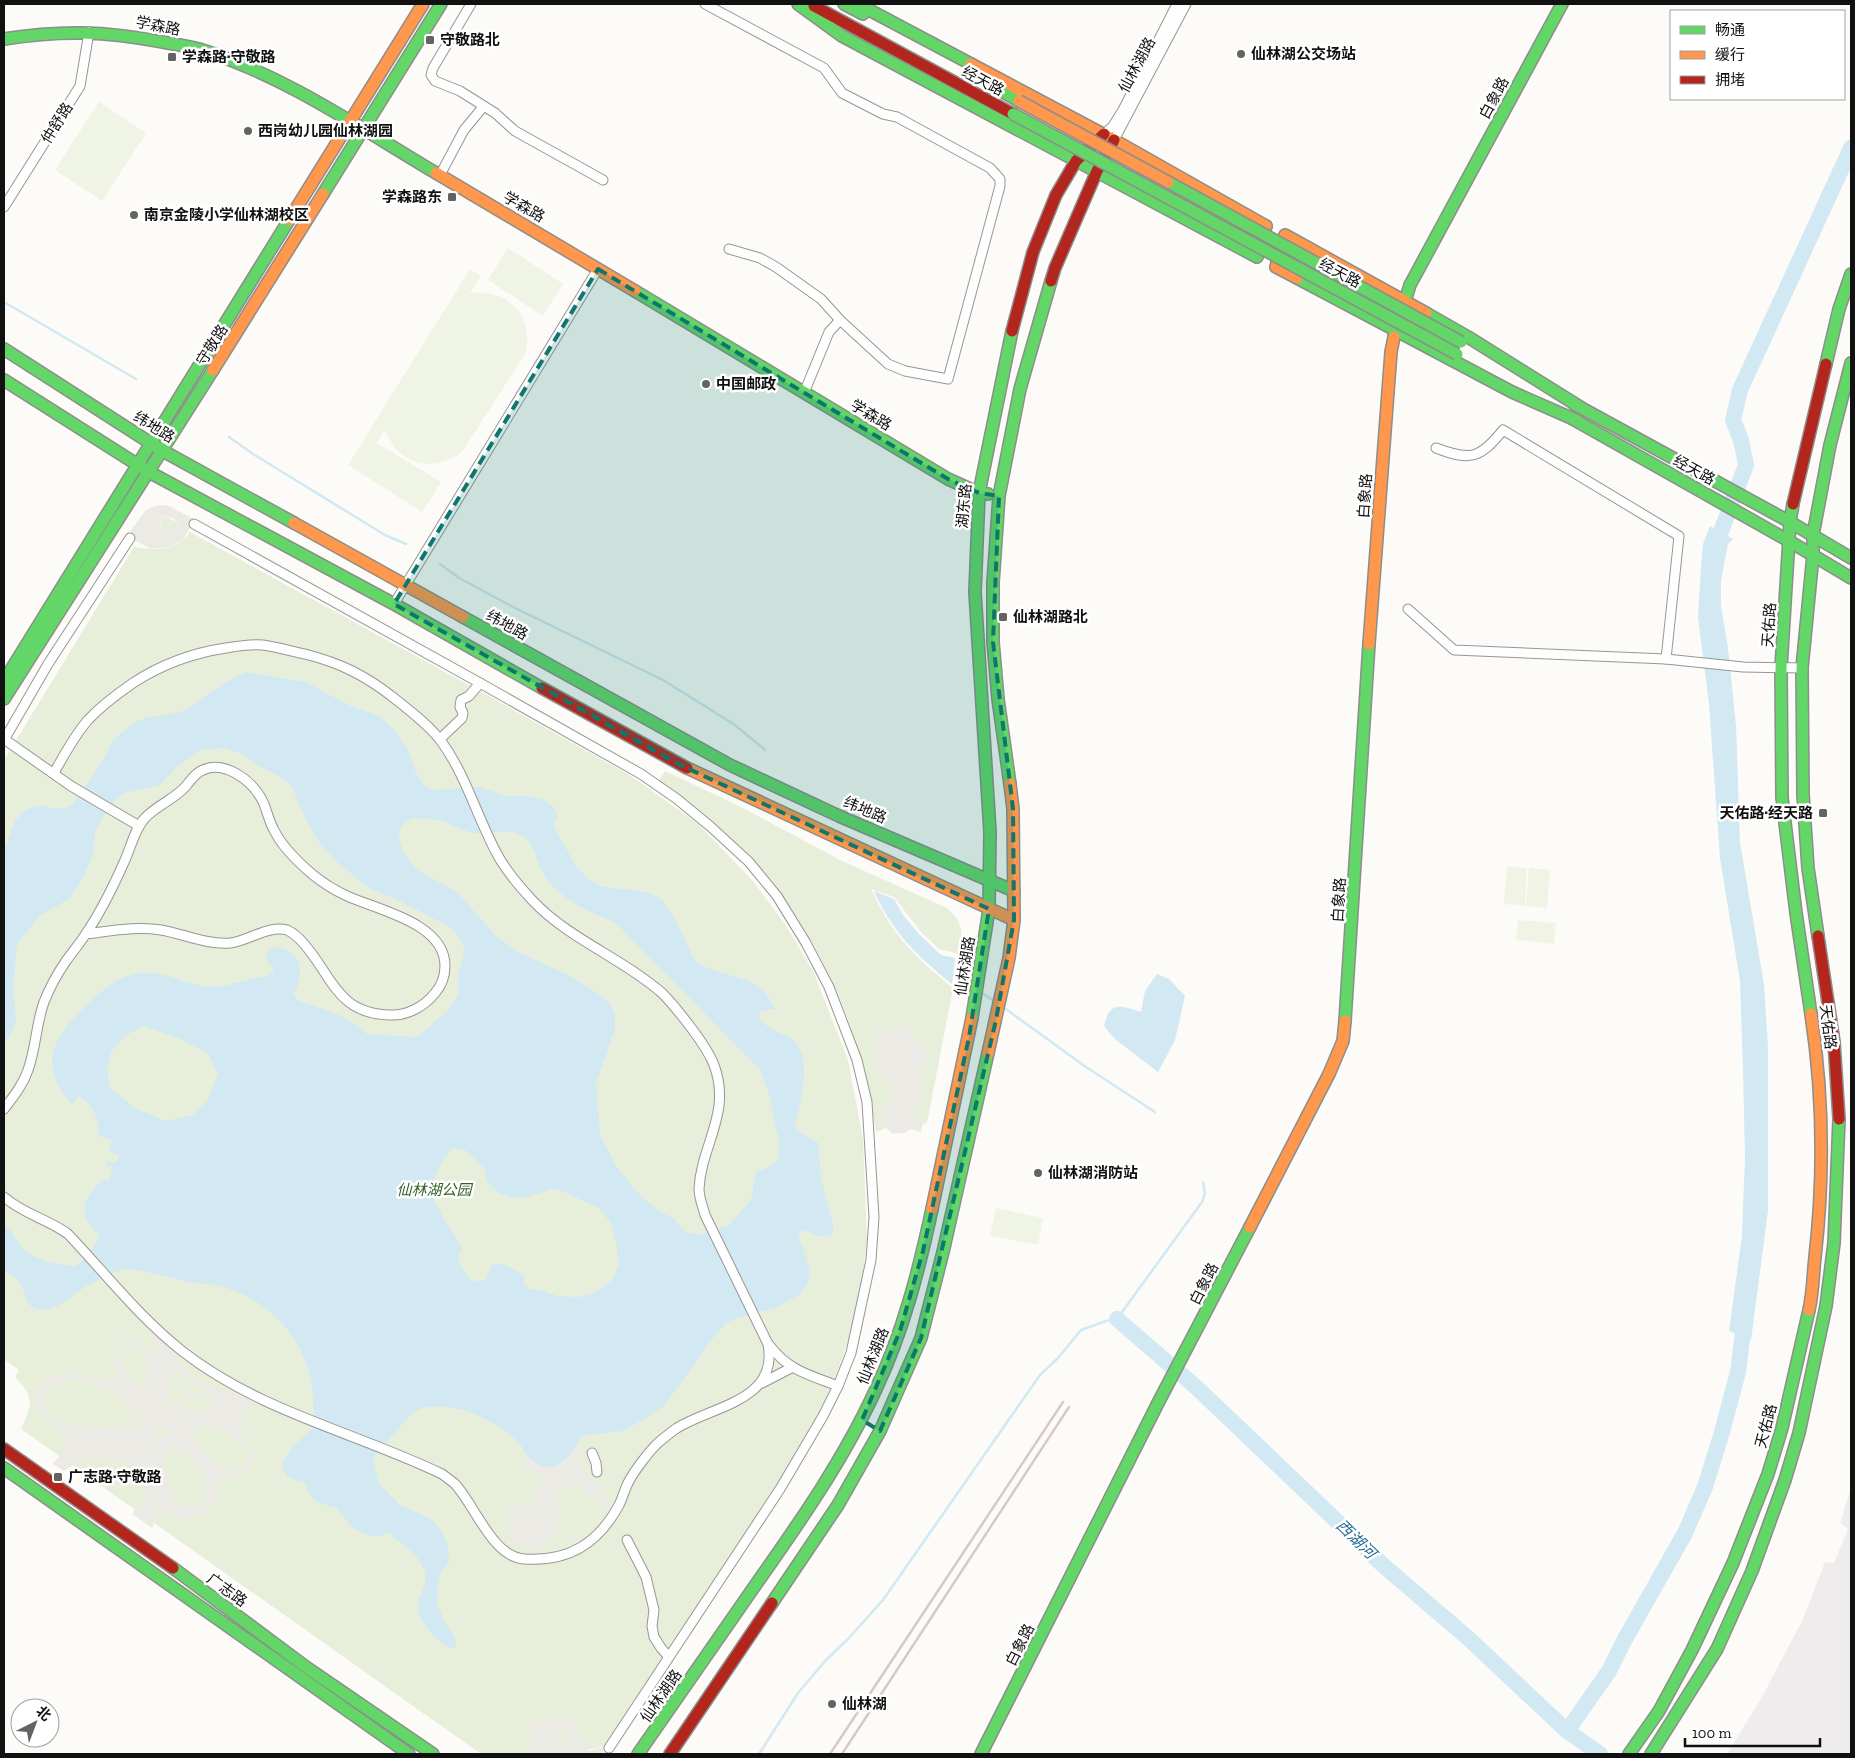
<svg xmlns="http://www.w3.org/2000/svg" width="1855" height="1758" font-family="'Zilla Slab','Noto Sans SC',serif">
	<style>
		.industrial { fill: #efecee }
		.green { fill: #e7efda }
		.pitch { fill: #eff4e4 }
		.plaza { fill: #eceae4; fill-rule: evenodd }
		.water { fill: #d2e8f2; fill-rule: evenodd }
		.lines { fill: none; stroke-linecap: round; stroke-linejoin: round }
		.stream { stroke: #d2e8f2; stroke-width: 2.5 }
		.river { stroke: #d2e8f2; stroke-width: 16 }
		.street-casing { stroke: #979695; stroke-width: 11 }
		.fast-casing { stroke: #8d8d8c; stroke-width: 14 }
		.slow-casing { stroke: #8d8d8c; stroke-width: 14 }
		.jam-casing { stroke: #8d8d8c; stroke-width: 14 }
		.street { stroke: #fffefe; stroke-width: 9 }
		.fast { stroke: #63d668; stroke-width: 11 }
		.slow { stroke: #ff974d; stroke-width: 11 }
		.jam { stroke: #b3261e; stroke-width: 11 }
		.rail { stroke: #d7c9c9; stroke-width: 2.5 }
		.fast-bridge-casing { stroke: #8d8d8c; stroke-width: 14; stroke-linecap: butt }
		.slow-bridge-casing { stroke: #8d8d8c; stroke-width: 14; stroke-linecap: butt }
		.fast-bridge { stroke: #63d668; stroke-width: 11 }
		.slow-bridge { stroke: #ff974d; stroke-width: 11 }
		.marked { fill: #0f766e; fill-opacity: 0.2; stroke: #0f766e; stroke-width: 4; stroke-dasharray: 10 6; stroke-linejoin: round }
		.poi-dot { fill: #636362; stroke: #fff; stroke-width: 2 }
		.labels { text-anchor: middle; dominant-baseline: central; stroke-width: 5; stroke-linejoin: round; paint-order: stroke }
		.street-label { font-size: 15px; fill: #111; stroke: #fff }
		.poi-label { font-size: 15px; font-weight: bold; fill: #111; stroke: #fff; text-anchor: start }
		.park-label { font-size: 15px; font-style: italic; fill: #366228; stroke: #fff }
		.water-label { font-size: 16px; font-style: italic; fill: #286994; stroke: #fff }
	</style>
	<rect width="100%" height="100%" fill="#fcfbf8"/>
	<polygon class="industrial" points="1851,1488 1851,1754 1727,1754 1762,1697 1803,1619 1825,1562 1834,1563 1848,1529 1840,1523"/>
	<g class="green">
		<polygon points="163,515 181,524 175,530 169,532 160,526"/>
		<path d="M190,532L496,700L631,776L697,823L753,881L787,927L813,971L848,1060L863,1139L867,1240L861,1290L850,1335L835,1378L814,1422L768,1499L605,1746L570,1754H481L21,1429C32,1402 36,1400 15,1377L19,1370L4,1359V760L134,547C158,551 174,551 190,532Z"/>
		<path d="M665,771L739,806L842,861L947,908C965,924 962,931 959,954L939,949L921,932L894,897L871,889C893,936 913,955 953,988L927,1123L923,1124L916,1113L914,1105C920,1095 925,1086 919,1075C916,1068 884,1044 877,1038L874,1044L876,1054L873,1063L877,1072L884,1077L888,1083L892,1102L880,1112L886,1128L876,1132C861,1028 817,924 741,848C716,823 688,801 659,780Z"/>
	</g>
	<g class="pitch">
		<polygon points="99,102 146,133 102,201 55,170"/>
		<polygon points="508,248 563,284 543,316 488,280"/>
		<path d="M470,269L481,276L470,293C508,289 535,316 525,354L462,452C443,467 415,469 397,450C391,444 388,436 385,430L377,443L441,482L422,512L348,465Z"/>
		<polygon points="1507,866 1527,868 1525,906 1504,904"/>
		<polygon points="1529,868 1550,870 1547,908 1526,906"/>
		<polygon points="1518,920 1556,923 1554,944 1516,940"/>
		<polygon points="996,1208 1043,1218 1038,1245 990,1236"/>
	</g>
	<g class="plaza">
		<path d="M162,505L169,506L196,520L182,540L169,547L151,549L127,536L145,511L152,507ZM162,515L172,518L181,524L175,530L169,532L160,526Z"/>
		<polygon points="908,1027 930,1056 919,1073 922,1085 921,1094 914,1105 916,1113 923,1124 921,1132 911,1129 905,1133 893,1134 886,1128 880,1112 892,1102 888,1083 884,1077 877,1072 873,1063 876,1054 874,1044 876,1037 875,1033 880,1031"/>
		<path d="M153,1332L168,1345L183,1368L196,1379L218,1389L234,1390L253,1400L241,1418L239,1423L240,1429L251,1449L253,1454L250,1466L247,1471L235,1477L221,1479L218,1483L214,1501L205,1513L197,1516L187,1518L177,1516L162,1507L159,1509L152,1528L132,1514L145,1496L146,1485L140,1472L128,1463L113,1460L98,1459L81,1460L64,1471L53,1464L62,1452L64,1440L61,1431L41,1416L34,1401L38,1387L43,1381L52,1376L61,1374L73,1373L104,1381H115L118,1378V1374L113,1359L117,1345L127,1339H133L144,1344L150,1354L153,1356L156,1352ZM132,1344L137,1346L145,1354L148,1375L147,1381L143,1385L136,1383L124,1372L118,1356V1351L120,1348L124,1345ZM173,1366L186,1379L210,1393L183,1397L164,1408L163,1406L170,1390ZM66,1380H76L92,1383L109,1390L120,1398L128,1406L131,1413L128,1423L115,1428H101L78,1427L58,1420L50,1414L44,1406L43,1394L48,1386ZM200,1397L212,1399L215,1403L214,1405L197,1412L187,1411L181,1408V1403ZM140,1412V1420L138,1425L134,1429L122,1433L126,1428L133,1424L136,1415ZM208,1426L225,1432L246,1447L248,1457L243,1467L233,1470L224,1467L208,1457L199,1449L195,1442L194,1433L199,1427ZM163,1427L170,1429L169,1433L160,1436L157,1442V1448L152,1447L155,1432ZM171,1449L179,1450L187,1456L200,1471L205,1479L206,1494L204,1500L195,1508L179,1504L171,1494L164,1465L166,1454Z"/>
		<polygon points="576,1448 583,1451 579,1460 579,1465 586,1471 587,1476 590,1480 594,1481 597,1480 599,1481 602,1496 608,1502 616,1504 610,1514 600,1501 590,1496 588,1497 585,1494 584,1486 581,1485 574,1489 568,1486 556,1490 555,1501 560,1504 561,1508 556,1522 558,1533 542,1548 543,1555 534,1555 533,1547 516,1541 510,1533 509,1528 505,1528 508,1514 514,1505 524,1500 526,1508 533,1507 536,1504 538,1487 544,1482 542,1475 533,1473 518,1461 526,1455 538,1466 552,1467 561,1465 568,1460"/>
		<path d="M563,1714L565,1721L573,1719L580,1738L584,1737L588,1751L606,1746L613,1751L611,1754H531L526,1738L534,1735L530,1723ZM564,1726L572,1734L571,1743L564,1741L558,1734L561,1727Z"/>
	</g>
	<g class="water">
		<polygon points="1710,526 1733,539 1728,544 1721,580 1721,606 1728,648 1736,726 1740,842 1764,985 1768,1047 1768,1211 1751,1340 1729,1331 1742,1236 1745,1158 1743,1068 1740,981 1720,858 1709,704 1698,617 1701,566 1703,544"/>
		<path d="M246,672L305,682L351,706L379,716L395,731L408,750L416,773L426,787L434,790L479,787L507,796H529L544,800L554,807L557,816L553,827C566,844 573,868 590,880C609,895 645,883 663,901C672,911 681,932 687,944C690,950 692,957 696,961C715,977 747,973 765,992C769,997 772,1004 775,1009L762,1011L759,1013V1019C763,1022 767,1026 771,1029C779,1033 788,1035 795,1042C813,1060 799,1105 795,1128C802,1135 810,1136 818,1143L821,1178L834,1230L830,1237L815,1235L805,1230L800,1233L798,1238L803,1247L810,1273L807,1285L800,1294L778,1307L737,1318L726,1323L707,1345L699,1358L664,1406L648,1417L623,1431L581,1436C571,1456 553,1481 530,1458C525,1454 523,1447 519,1443C498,1420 448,1397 417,1410C410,1414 380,1449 373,1458L379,1484L400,1505L431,1519L441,1530L448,1545L449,1562L440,1574L437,1595L438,1607L445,1623L454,1635L457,1645L452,1649C438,1644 417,1621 418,1605C418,1597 425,1588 426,1579C427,1561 401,1542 388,1533L376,1537L365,1534L353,1528L336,1508L316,1502L309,1493L305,1482C258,1474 298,1443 314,1427C314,1405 313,1383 306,1363C292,1323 255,1293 215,1285C206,1283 197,1284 188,1282C176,1279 135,1268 125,1269C118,1270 94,1282 87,1286C72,1294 56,1314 37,1309C25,1306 26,1293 21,1285C17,1278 11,1274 4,1271V1225C12,1231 15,1239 22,1247C34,1261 57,1263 74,1267C86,1259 95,1248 99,1235C77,1213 82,1200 102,1180L109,1181L112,1167L106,1165L107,1161L117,1163L119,1155L109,1152L112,1140L99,1136C98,1116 95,1108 79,1096L72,1104C61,1095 50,1072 52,1057C54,1041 69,1023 80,1012C96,996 112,979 135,974C158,969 180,982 202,986C218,989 235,983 251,979C260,977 268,978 274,970C272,967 268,963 267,960C259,934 321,949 293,994L297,1000L304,1003C327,1010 349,1016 367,1034L413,1037L420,1035L448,1010L458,994L459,970L465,951L460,938L448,926L397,900L368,887L339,864L321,845L304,816L292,787L279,776L257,765L242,754L225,748L201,750L179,765L160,785L125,793L116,799L106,812L95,830L93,855L83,878L69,899L39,916L17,944L13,986L16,1022L9,1037L4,1041V852L15,821L22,812L32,807L42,805L52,808H63L72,805L78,798L104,758L114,739L135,722L149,717L167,715L186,710L224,683ZM414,818C424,819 436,818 445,822C456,826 465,832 477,833C493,834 511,827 525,838C536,848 537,863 544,875C560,900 590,912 616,923L760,1070L769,1094L776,1130L780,1141L777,1161L769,1167L756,1172L751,1200L728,1226L699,1235L686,1232L673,1218L660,1212L637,1192L617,1167L600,1135L596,1083L615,1029V1013L609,1002L591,989L566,974L516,951L495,935L458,893L416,869L403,852L398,833L404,822ZM144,1026L181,1039L208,1054L218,1073L207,1102L193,1115L165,1121L133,1107L110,1087L107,1070L111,1052L126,1035ZM453,1148L465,1150L483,1167L488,1183L499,1193L513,1198L527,1197L555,1188L599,1208L610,1222L617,1246L619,1265L612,1280L596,1292L579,1297L557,1296L540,1290L530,1289L523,1284L524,1275L504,1264H492L486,1280L472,1281L462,1268L458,1258L462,1248C453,1228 431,1207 432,1185C433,1181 436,1175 438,1170C442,1161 446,1155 453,1148Z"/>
		<path d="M874,891L894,899L903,915L919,934L941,955L955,958L952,984C917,956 893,933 874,891Z"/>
		<path d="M1157,974L1169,979L1185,996L1175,1040L1158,1072L1115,1039L1104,1026C1110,1000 1121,1006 1141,1012L1145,991Z"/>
	</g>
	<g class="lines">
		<g class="stream">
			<polyline points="4,302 136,379"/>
			<polyline points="229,437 253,454 385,535 406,544"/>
			<polyline points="440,564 459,578 513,607 663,680 735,725 765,750"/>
			<polyline points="951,973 973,988"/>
			<polyline points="982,993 994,1001"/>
			<polyline points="1003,1007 1086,1067 1155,1112"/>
			<polyline points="759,1754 798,1693 826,1660 848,1639 883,1600 1040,1375 1058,1358 1081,1330 1106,1321 1117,1319 1202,1202 1205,1193 1203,1182"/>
		</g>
		<g class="river">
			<polyline points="1713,553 1746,465 1741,440 1733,420 1740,390 1851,148"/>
			<polyline points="1117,1319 1197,1388 1385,1567 1468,1638 1567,1731 1600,1754"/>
			<polyline points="1567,1731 1609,1671 1625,1639 1685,1533 1705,1487 1722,1432 1738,1372 1745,1316"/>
		</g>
		<defs>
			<g id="street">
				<polyline points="471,4 433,68 431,75 435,81 460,91 495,113 515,131 603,180"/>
				<polyline points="705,4 824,68 842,93 883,114 897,117 990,168 1000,179 1000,186 948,379 905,371 888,364 840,320 821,299 776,267 760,258 729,249"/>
				<polyline points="1104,134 1113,126 1123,110 1177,4"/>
				<polyline points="1114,140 1186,4"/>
				<polyline points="440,175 464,130 483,107"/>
				<polyline points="4,207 80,86 89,32"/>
				<polyline points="804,393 829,332 840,320"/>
				<path d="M1436,448C1470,461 1480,459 1503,430L1679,536L1666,659"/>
				<polyline points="194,524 480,683 641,774 677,799 711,827 749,862 777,896 806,943 829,987 857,1060 867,1102 874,1217 871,1260 851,1353 838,1386 823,1416 780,1489 609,1748"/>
				<polyline points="394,604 598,269"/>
				<polyline points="1408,609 1454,650 1666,659 1743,667 1802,668"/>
				<polyline points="4,739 71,786 139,826"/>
				<polyline points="440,739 462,718 463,713 460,707 461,700 469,696 480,683"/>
				<polyline points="4,740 48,664 130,538"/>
				<path d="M4,1109C13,1097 23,1085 28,1070C36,1048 36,1024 44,1002C50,987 57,974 66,961C73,951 81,942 87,932C102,910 114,885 125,860C131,847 135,828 145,818C157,805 175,799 186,786C191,780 195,773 203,770C224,760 251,780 261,798C267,808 268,820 274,830C282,847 298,862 312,874C323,883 334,890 347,896C378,910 445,923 445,966C445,976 442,985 435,993C425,1006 407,1016 390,1015C338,1014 333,978 305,945C300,939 294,933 287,930C268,925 248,941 230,943C207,945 184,934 161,930C136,926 112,931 86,934"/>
				<path d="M4,1197C23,1214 48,1219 68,1234C106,1274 139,1317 182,1351C260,1412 355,1432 442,1474C446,1477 450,1480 454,1483C474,1503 492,1557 524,1559C568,1562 598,1544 619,1505C623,1497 625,1488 629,1481C635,1470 650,1450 659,1442C665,1437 671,1432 677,1428C712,1406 779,1401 768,1344L705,1215C703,1207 699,1198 699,1189C701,1145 732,1113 714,1065C709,1052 701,1041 692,1029C683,1017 673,1004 662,993C622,958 569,939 533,901C520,887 506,871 497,854C477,817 466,775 441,741C428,724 410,711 394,698C365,675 340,663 305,654C291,651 277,647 263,645C251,644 238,646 226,648C192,653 162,664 133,683C117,694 101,706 88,720C74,736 64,755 54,773"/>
				<path d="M770,1346C789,1371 810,1375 838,1386"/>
				<polyline points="762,1383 791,1368"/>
				<polyline points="592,1453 596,1463 597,1472"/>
				<polyline points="627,1540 646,1577 654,1610 652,1626 654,1637 661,1648 669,1657"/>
			</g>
			<g id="fast">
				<polyline points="798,4 842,36 1257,257 1266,226"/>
				<polyline points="844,4 863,14"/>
				<polyline points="858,4 971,64"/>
				<path d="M4,39C61,30 105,31 162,42C174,44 187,46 199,49C284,75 360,128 436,173"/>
				<polyline points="989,84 1019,101"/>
				<polyline points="323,194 441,4"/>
				<polyline points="1297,278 1512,392 1578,421"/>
				<polyline points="635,291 948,479 979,493 988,494"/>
				<polyline points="1426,313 1468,337 1580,407"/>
				<polyline points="1394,337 1410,285 1562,4"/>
				<polyline points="4,349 163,451 294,523"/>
				<polyline points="1826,364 1839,309 1851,274"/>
				<polyline points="4,380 149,472 394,604 542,688"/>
				<polyline points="1574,404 1790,522 1851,558"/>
				<polyline points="1571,418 1789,541 1851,578"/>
				<polyline points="1793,504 1790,522 1781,668 1782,798 1796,913 1811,1014"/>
				<polyline points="463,617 730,765 839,816 1014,891"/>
				<polyline points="4,681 289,220"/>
				<polyline points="4,699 213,370"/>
				<polyline points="1010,784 998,699 993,642 993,583 999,496 1020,389 1051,281"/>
				<polyline points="1818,936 1808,868 1803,794 1802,668 1813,555 1813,535 1830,445 1851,363"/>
				<polyline points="972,1018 989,909 990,832 975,592 979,493 1012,331"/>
				<polyline points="1345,1021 1369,644"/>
				<polyline points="4,1468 409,1754"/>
				<polyline points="173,1568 306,1667 433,1754"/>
				<polyline points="772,1603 838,1505 880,1431 921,1338 943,1252 988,1053"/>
				<path d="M638,1754C678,1696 719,1638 759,1580C802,1519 845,1457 876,1389C903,1332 919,1270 932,1209"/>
				<polyline points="981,1754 1158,1403 1250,1227"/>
				<polyline points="1629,1754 1659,1711 1692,1650 1733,1563 1768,1474 1782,1428 1809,1310"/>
				<polyline points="1651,1754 1717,1649 1752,1571 1785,1480 1799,1433 1826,1306 1834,1243 1839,1119"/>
			</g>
			<g id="slow">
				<polyline points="971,64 1114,140 1266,226"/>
				<polyline points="436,173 635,291"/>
				<polyline points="289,220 423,4"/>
				<polyline points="1297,278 1276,267 1285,235 1426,313"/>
				<polyline points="213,370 323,194"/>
				<polyline points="294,523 463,617"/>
				<polyline points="1369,644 1391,352 1394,337"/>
				<polyline points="687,768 1014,920"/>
				<polyline points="988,1053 1009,958 1014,920 1013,809 1010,784"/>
				<polyline points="932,1209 972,1018"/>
				<polyline points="1250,1227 1329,1074 1343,1041 1345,1021"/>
				<path d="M1809,1310C1813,1293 1813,1275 1815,1257C1824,1178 1823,1093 1811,1014"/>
			</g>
			<g id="jam">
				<polyline points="814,6 1013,114"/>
				<polyline points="1051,281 1055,268 1097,171 1114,140"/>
				<polyline points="1012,331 1033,252 1056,195 1076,161 1104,134"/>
				<polyline points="1793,504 1826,364"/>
				<polyline points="542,688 687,768"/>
				<polyline points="1818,936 1834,1042 1839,1119"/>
				<polyline points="4,1449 173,1568"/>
				<polyline points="670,1754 772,1603"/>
			</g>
		</defs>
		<use href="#street" class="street-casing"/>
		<use href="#fast" class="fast-casing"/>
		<use href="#slow" class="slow-casing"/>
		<use href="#jam" class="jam-casing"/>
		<use href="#street" class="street"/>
		<use href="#fast" class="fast"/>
		<use href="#slow" class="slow"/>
		<use href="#jam" class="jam"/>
		<g class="rail">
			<polyline points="830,1754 1063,1402"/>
			<polyline points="842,1754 1069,1407"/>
		</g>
		<defs>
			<g id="fast-bridge">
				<polyline points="1013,114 1457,354"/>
				<polyline points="1168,182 1461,342"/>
			</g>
			<polyline id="slow-bridge" points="1019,101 1168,182"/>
		</defs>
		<use href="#fast-bridge" class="fast-bridge-casing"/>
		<use href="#slow-bridge" class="slow-bridge-casing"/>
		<use href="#fast-bridge" class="fast-bridge"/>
		<use href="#slow-bridge" class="slow-bridge"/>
	</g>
	<path class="marked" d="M598,269L948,479L979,493L999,496L993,642L1013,809L1014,920L996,1020L921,1338L880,1431L862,1420L900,1331L923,1251L969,1037L989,909L676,763L394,604Z"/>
	<g class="poi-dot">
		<rect x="425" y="35" width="10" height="10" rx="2.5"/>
		<circle cx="1241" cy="54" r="5"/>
		<rect x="167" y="52" width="10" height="10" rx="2.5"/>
		<circle cx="248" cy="131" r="5"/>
		<rect x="447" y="192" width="10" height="10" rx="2.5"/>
		<circle cx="134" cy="215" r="5"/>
		<circle cx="706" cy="384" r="5"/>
		<rect x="998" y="612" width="10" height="10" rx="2.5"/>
		<rect x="1818" y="808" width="10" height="10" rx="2.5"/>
		<circle cx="1038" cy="1173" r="5"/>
		<rect x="53" y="1472" width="10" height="10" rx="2.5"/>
		<circle cx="832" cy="1704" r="5"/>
	</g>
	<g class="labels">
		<g class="street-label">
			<text transform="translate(158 26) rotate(11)">学森路</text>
			<text transform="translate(1137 65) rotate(-62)">仙林湖路</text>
			<text transform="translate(983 81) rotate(28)">经天路</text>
			<text transform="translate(1494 98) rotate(-62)">白象路</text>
			<text transform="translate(57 123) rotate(-58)">仲舒路</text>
			<text transform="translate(524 207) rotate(30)">学森路</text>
			<text transform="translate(1340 273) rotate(28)">经天路</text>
			<text transform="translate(212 345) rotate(-58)">守敬路</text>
			<text transform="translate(871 415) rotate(31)">学森路</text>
			<text transform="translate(154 427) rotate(32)">纬地路</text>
			<text transform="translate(1694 470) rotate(29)">经天路</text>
			<text transform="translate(1365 496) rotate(-86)">白象路</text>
			<text transform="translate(964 506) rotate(-85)">湖东路</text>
			<text transform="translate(507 625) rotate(29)">纬地路</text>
			<text transform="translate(1769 625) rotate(-86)">天佑路</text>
			<text transform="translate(865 810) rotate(23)">纬地路</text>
			<text transform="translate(1339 900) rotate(-87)">白象路</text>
			<text transform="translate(965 966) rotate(-81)">仙林湖路</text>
			<text transform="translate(1828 1027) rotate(83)">天佑路</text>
			<text transform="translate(1204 1284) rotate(-63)">白象路</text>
			<text transform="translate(873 1356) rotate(-68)">仙林湖路</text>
			<text transform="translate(1766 1426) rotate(-75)">天佑路</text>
			<text transform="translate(227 1590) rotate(36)">广志路</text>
			<text transform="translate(1020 1645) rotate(-63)">白象路</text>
			<text transform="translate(661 1696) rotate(-55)">仙林湖路</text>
		</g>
		<g class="poi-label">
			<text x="440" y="40">守敬路北</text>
			<text x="1251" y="54">仙林湖公交场站</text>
			<text x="182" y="57">学森路·守敬路</text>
			<text x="258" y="131">西岗幼儿园仙林湖园</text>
			<text x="442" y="197" text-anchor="end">学森路东</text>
			<text x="144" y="215">南京金陵小学仙林湖校区</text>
			<text x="716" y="384">中国邮政</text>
			<text x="1013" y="617">仙林湖路北</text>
			<text x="1813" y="813" text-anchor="end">天佑路·经天路</text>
			<text x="1048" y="1173">仙林湖消防站</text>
			<text x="68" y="1477">广志路·守敬路</text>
			<text x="842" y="1704">仙林湖</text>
		</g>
		<g class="park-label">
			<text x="434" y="1190">仙林湖公园</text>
		</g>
		<g class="water-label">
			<text transform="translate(1356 1539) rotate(44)">西湖河</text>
		</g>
	</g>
	<rect width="1855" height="1758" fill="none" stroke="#111111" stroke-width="10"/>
	<rect x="1670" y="10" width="175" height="90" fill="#ffffff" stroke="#a0a0a0"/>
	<rect x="1680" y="26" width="25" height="8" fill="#63d668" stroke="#a0a0a0"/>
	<text x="1715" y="35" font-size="15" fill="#111111">畅通</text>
	<rect x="1680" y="51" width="25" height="8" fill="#ff974d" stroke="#a0a0a0"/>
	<text x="1715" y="60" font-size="15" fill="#111111">缓行</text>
	<rect x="1680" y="76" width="25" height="8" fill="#b3261e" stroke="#a0a0a0"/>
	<text x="1715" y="85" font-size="15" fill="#111111">拥堵</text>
	<g transform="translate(35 1723) rotate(42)"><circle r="24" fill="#ffffff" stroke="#a0a0a0"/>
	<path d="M0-4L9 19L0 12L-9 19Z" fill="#636362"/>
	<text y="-8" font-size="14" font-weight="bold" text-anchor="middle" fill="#111111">北</text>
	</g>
	<path d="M1685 1738v8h135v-8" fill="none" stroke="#111111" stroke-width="2.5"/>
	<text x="1692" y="1738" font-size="15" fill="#111111" stroke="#ffffff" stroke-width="4" paint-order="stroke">100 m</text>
</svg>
